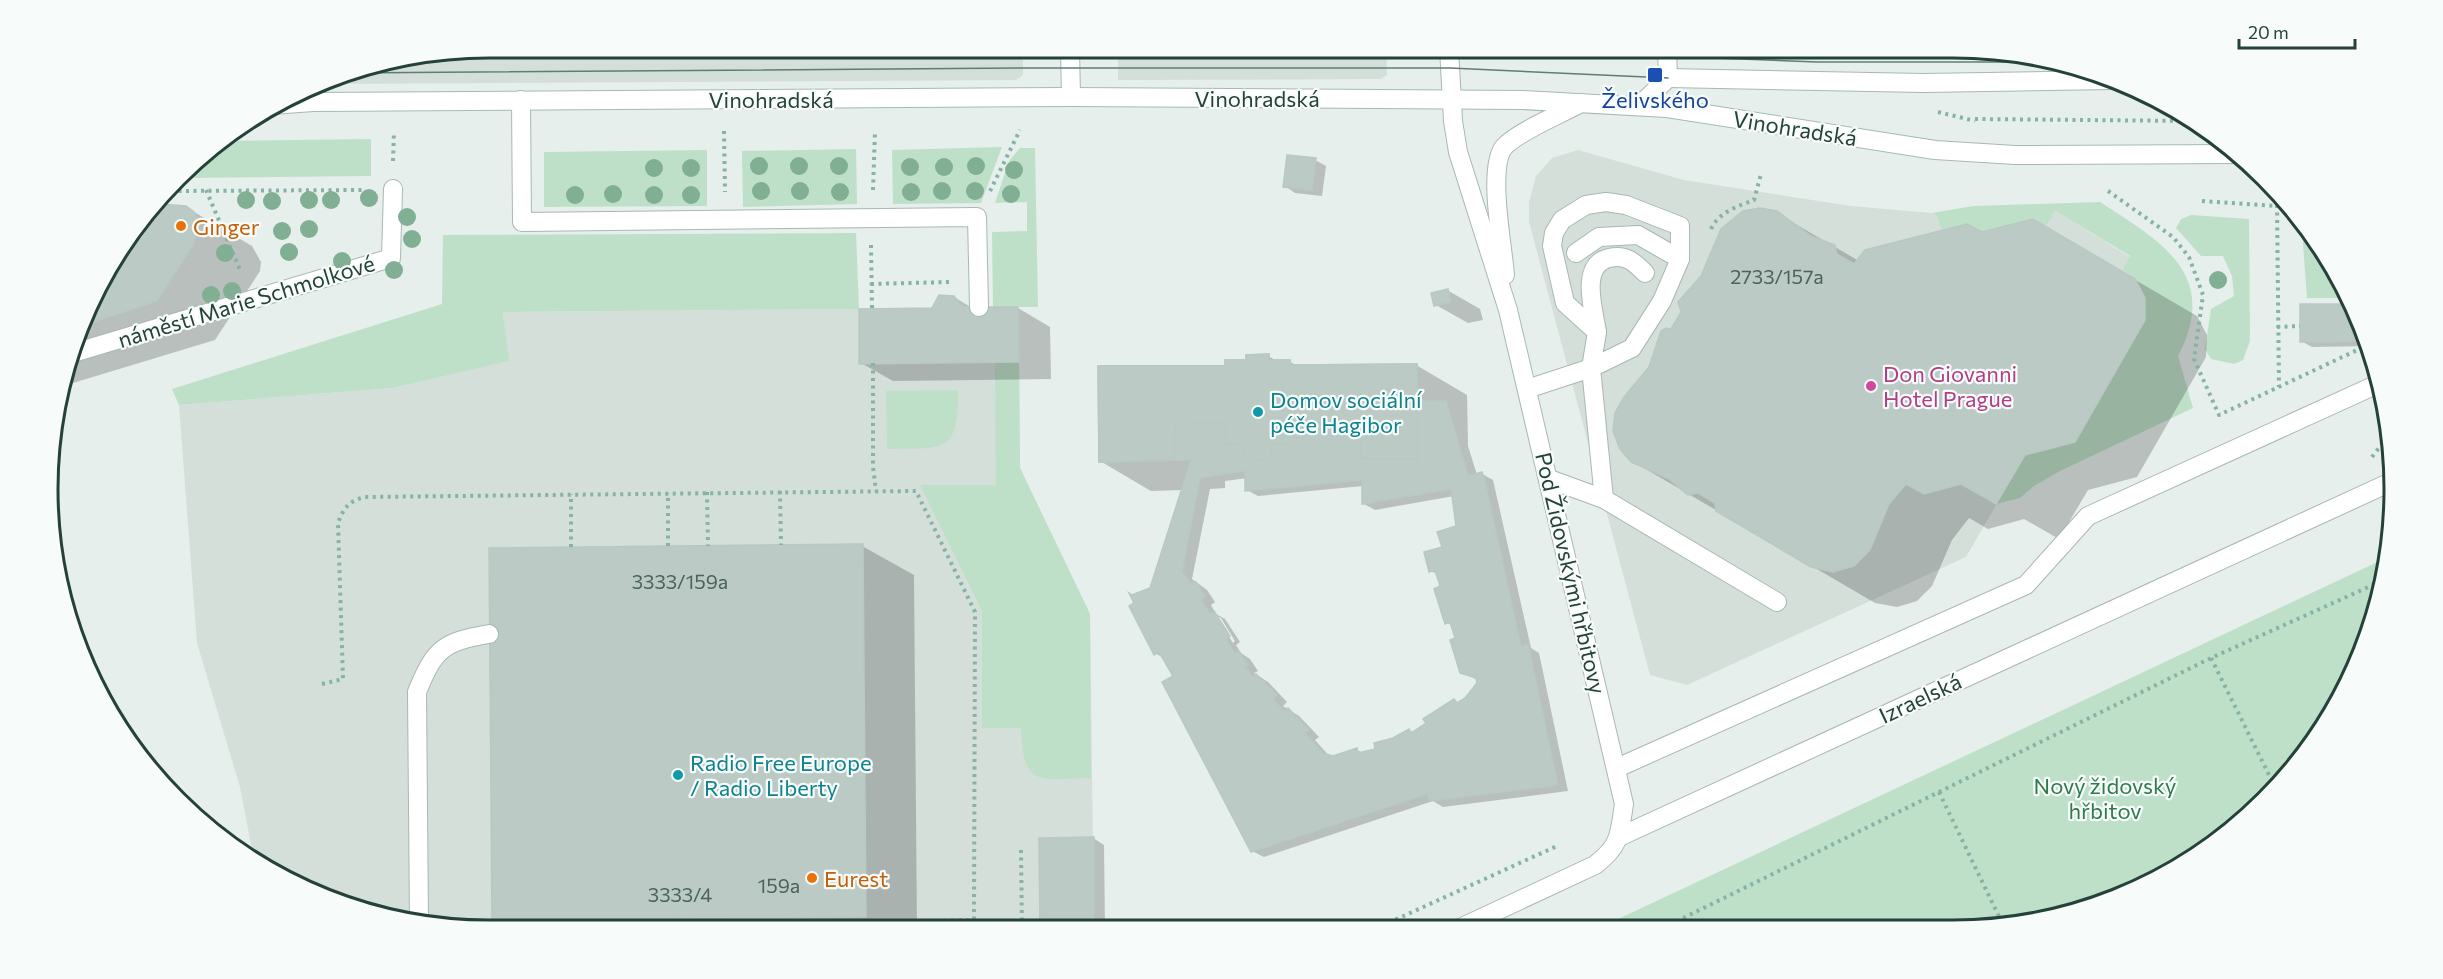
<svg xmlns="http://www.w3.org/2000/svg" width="2443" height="979" font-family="Commissioner,sans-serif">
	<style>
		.built { fill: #d4dfda }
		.green { fill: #bfe0c8 }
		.shadow { fill: #0003; fill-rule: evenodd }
		.building { fill: #bbcac4; stroke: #b8c9c2; stroke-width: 1.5; fill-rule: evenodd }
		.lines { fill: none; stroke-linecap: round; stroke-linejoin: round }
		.lane-casing { stroke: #a8b8b2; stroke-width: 20 }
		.street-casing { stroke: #a8b8b2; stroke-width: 20 }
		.secondary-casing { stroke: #a4bbb3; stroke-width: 20 }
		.path { stroke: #86b3a5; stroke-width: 4; stroke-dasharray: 3 4.5; stroke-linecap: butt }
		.lane { stroke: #fff; stroke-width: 18 }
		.street { stroke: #fff; stroke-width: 18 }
		.secondary { stroke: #fff; stroke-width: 18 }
		.tram { stroke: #5f7d75; stroke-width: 1.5 }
		.tree { fill: #80af93 }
		.transit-dot { fill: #1a4fb4; stroke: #f7fbf9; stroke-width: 2 }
		.food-dot { fill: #e8710a; stroke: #f7fbf9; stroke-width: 2 }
		.hotel-dot { fill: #d1479c; stroke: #f7fbf9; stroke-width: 2 }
		.culture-dot { fill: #0f9aa8; stroke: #f7fbf9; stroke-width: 2 }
		.labels { text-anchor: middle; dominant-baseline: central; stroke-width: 4.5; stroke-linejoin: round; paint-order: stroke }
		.number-label { font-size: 20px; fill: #4a645c }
		.street-label { font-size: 22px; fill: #24423a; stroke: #f7fbf9 }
		.transit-label { font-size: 22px; fill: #164399; stroke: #f7fbf9 }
		.food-label { font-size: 22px; fill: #c56008; stroke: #f7fbf9; text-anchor: start }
		.hotel-label { font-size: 22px; fill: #b23c85; stroke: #f7fbf9; text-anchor: start }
		.culture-label { font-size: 22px; fill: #0d838f; stroke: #f7fbf9; text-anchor: start }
		.park-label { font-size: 22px; fill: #2d7a4b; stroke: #f7fbf9 }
		.rim { fill: none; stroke: #24423a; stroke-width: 3 }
	</style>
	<rect width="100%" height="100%" fill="#e6efeb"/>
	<g class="built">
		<polygon points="490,48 1023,48 1023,75 1016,80 320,84 347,72"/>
		<polygon points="1118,48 1386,48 1387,75 1381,79 1118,80"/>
		<polygon points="1578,150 1684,180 1851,206 1932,213 1937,216 1943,230 1967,224 1982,232 2055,211 2130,257 2135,279 2143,294 2146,310 2140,329 2075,442 2025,455 1966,557 1687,685 1650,675 1529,222 1529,202 1536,176 1552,158"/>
		<polygon points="859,309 859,363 1019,362 1020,468 1090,614 1094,929 490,931 375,916 295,886 254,860 240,787 197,643 179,405 393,388 508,361 503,312"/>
	</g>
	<g class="green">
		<polygon points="371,139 371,176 182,178 199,157 222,141"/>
		<polygon points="1002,147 981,203 893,204 892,150"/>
		<polygon points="1020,148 1035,148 1038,307 993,307 992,232 1027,231 1027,202 995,203 1009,161"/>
		<polygon points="856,149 857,204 743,207 742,151"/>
		<polygon points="707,150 707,206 544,207 544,152"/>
		<path d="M2100,202C2160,241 2221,274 2178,356L2193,408L2058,472L2034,486L2020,498L1996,504L2025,455L2075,442L2140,329C2149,301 2146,288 2123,269L2130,256L2055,211L2046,226L2033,219L1982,232L1967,224L1942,230L1937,216L1932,213L1973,206Z"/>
		<polygon points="2191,215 2249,219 2250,341 2243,360 2234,364 2211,359 2205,349 2211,309 2234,296 2232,276 2223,256 2201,256 2176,228 2181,219"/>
		<polygon points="2305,226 2336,269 2349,298 2307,298 2302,230"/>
		<polygon points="856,233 859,309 503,312 509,361 393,388 179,405 172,389 442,304 443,235"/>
		<path d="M995,362H1019L1020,468L1090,614L1091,778C1039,779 1023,789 1021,728H982V611L920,485H996Z"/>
		<path d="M958,390C959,455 943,448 887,449L886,391Z"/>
		<polygon points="2388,557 2380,604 2336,711 2245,821 2148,886 2011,927 1599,928"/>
	</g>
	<g class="shadow">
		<polygon points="1315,160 1326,166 1322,196 1295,193 1285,186"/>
		<polygon points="159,206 180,206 189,209 252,246 261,262 260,271 215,340 63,386 71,348 107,269"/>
		<polygon points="1743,212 1785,218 1859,261 1982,234 2096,257 2197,316 2207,335 2206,357 2137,477 2088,490 2059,539 2024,519 1988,529 1969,518 1952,540 1932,586 1917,601 1897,607 1875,603 1632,461 1650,368 1703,277 1718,238 1728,223"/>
		<polygon points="1447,290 1480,309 1483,320 1468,323 1436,305"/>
		<polygon points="954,297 974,309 1018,308 1050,327 1051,379 893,381 861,363"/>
		<polygon points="2353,306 2371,346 2312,347 2301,341"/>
		<path d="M1268,356L1277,361H1289L1299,367L1416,365L1467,395L1468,446L1477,475L1482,474L1493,480L1531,648L1539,653L1568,791L1443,807L1433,801L1264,857L1252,851L1175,677L1165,659L1155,653L1151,589L1183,490L1151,491L1100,461L1226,367ZM1247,478V490L1258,496L1363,486L1364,504L1375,510L1454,496L1458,527L1431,571L1437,574L1441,587L1446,622L1453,626L1457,639L1461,672L1478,680L1466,699L1459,704L1454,701L1414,733L1409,730L1377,750L1363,753L1357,750L1330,757L1315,740L1319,737L1299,716L1283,706L1287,702L1268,682L1254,673L1258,671L1250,659L1241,653L1236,645L1240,642L1225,619L1216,614L1211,605L1215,602L1207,590L1192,579L1210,489L1225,488V481ZM1215,615L1221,618L1235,641L1233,643Z"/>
		<polygon points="862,546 914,575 917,930 511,931 494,921"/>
		<polygon points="1093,838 1104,845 1105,929 1041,930"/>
	</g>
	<g class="building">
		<polygon points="1287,155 1316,158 1312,190 1283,187"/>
		<polygon points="160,204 186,206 194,212 199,225 194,243 157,301 81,326 107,269"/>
		<polygon points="1760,208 1777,211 1811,236 1835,245 1837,254 1854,264 1865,250 1967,224 1982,232 2033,219 2135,279 2145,298 2145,320 2075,442 2025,455 1996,504 1961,484 1924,494 1906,484 1889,504 1870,550 1854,566 1833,572 1811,567 1716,511 1715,503 1698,493 1688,495 1669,479 1631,462 1620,449 1613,431 1615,413 1624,397 1649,367 1661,331 1666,328 1671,329 1681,312 1678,302 1701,276 1721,229 1743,211"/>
		<polygon points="1448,289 1451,302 1434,306 1431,293"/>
		<polygon points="939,295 954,296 962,307 1018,307 1019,362 859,364 859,309 932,308"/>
		<polygon points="2300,304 2352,304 2367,341 2300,342"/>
		<path d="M1269,354V360H1290V365L1417,364V401H1446L1468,476L1482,472L1485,482L1521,646L1528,644L1558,785L1430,801L1427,794L1251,852L1162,682L1173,676L1159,652L1154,655L1129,606L1134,603L1129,593L1132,595L1150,588L1191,460L1099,462L1098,366H1225V360H1246V355ZM1245,471V491L1362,480V504L1451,489L1456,526L1437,532L1442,547L1424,552L1429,572L1435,570L1440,586L1434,589L1445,624L1450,622L1455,638L1450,640L1460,673L1476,678L1477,683L1465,698L1457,703L1454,699L1423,719L1426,723L1411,733L1409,729L1393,738L1374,743L1375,749L1358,753L1357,748L1333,756L1323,753L1305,733L1309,730L1288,708L1285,712L1273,699L1277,695L1256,674L1253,677L1244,666L1248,665L1239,651L1235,654L1226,639L1230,636L1214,611L1210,614L1201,599L1205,596L1196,582L1192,584L1182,572L1200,478Z"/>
		<polygon points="1269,354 1269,360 1290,360 1290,365 1417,364 1418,459 1361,459 1361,422 1290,422 1290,443 1272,444 1271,455 1263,461 1247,458 1241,444 1226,444 1226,423 1175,424 1174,460 1099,462 1098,366 1225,366 1225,360 1246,360 1246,355"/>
		<polygon points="863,544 866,917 492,922 489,548"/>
		<polygon points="1094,837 1094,929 1040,930 1039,838"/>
	</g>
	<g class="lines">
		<defs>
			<g id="lane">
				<polyline points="1668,78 1923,83 2112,80"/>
				<polyline points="521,100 522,222 977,217 979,307"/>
				<polyline points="1576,253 1599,237 1638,235 1680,259"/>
				<path d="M1597,332C1594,311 1579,265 1609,258C1626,254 1634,262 1645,273"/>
				<polyline points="1527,389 1591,368 1632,348 1662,301 1680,259 1680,226 1626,205 1606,202 1586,205 1562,220 1554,233 1552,246 1565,303 1597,332 1591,368 1604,499 1549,479"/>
				<polyline points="1604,499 1777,602"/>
				<polyline points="1617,768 2026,585 2088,516 2380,383"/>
				<polyline points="1619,837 2393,481"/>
				<path d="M419,922L417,692C435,648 443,642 489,634"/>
			</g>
			<g id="street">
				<polyline points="1070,48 1071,97"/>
				<path d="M1449,48L1453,121L1458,152L1508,310L1624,804C1619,835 1621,845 1595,865L1458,929"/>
				<polyline points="1639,106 1668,78 1667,48"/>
				<path d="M1505,275C1503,247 1487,168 1504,147C1517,132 1563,113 1581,103"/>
				<polyline points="70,354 391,258 393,189"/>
			</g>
			<polyline id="secondary" points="272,105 313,102 1071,97 1522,100 1667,108 1935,150 2015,155 2238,154"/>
		</defs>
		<use href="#lane" class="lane-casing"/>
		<use href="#street" class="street-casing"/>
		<use href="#secondary" class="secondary-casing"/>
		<g class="path">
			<polyline points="1938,112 1975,121"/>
			<polyline points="1975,119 2193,121"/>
			<polyline points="724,131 725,192"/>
			<polyline points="393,161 394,132"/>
			<polyline points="206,190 241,272"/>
			<polyline points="873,190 875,131"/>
			<polyline points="171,191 366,190"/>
			<polyline points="990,191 1020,130"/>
			<polyline points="2108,191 2173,237 2189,257 2203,295 2194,359 2219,415 2370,344"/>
			<polyline points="2202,201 2292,207"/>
			<polyline points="2277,205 2279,387"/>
			<path d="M1711,229C1719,212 1738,206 1754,200L1761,174"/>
			<polyline points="871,245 872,308"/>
			<polyline points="871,284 949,282"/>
			<polyline points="2277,327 2300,326"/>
			<polyline points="873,363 873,467 876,491"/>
			<polyline points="2372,457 2391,432"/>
			<polyline points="780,491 781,545"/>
			<polyline points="707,492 708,546"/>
			<polyline points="668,546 668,493"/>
			<polyline points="571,547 571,494"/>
			<polyline points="2211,658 2274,785"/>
			<path d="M322,684L343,679L338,523C344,507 349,501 365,497L916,491L975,612L974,920L972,930"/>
			<polyline points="1939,792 2004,927"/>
			<polyline points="1021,850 1022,930"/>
			<polyline points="1580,928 1592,923"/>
			<polyline points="1663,928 2211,658 2384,580"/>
			<polyline points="1375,929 1557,846"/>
			<polyline points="855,930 878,922 974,920"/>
		</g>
		<use href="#lane" class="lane"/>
		<use href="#street" class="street"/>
		<use href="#secondary" class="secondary"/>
		<g class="tram">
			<polyline points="458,53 1449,48 1817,62 2056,62"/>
			<polyline points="344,73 1023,68 1450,68 1668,78"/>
		</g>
	</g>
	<g class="tree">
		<circle cx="759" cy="166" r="9"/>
		<circle cx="799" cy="166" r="9"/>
		<circle cx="839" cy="166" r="9"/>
		<circle cx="976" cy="166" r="9"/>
		<circle cx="910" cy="167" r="9"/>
		<circle cx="944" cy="167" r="9"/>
		<circle cx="654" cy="168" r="9"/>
		<circle cx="691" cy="168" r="9"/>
		<circle cx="1014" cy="170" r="9"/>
		<circle cx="761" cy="191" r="9"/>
		<circle cx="800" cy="191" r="9"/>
		<circle cx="942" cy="191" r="9"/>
		<circle cx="975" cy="191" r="9"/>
		<circle cx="840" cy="192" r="9"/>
		<circle cx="911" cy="192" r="9"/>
		<circle cx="613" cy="194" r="9"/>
		<circle cx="1011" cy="194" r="9"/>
		<circle cx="575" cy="195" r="9"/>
		<circle cx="654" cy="195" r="9"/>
		<circle cx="691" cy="195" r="9"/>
		<circle cx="369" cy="198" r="9"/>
		<circle cx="246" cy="200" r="9"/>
		<circle cx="309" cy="200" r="9"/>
		<circle cx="331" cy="200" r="9"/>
		<circle cx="272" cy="201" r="9"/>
		<circle cx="407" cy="217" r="9"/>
		<circle cx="309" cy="229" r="9"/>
		<circle cx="282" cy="231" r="9"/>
		<circle cx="412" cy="239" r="9"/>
		<circle cx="289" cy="252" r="9"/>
		<circle cx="225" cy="253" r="9"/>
		<circle cx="342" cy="261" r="9"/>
		<circle cx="394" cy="270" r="9"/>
		<circle cx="2218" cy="280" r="9"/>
		<circle cx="232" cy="291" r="9"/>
		<circle cx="211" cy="295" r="9"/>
	</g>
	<rect class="transit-dot" x="1647" y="67" width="16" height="16" rx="3"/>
	<g class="food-dot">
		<circle cx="181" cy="226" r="6"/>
		<circle cx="812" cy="878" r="6"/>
	</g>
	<circle class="hotel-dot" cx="1871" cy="386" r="6"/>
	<g class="culture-dot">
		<circle cx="1258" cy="412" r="6"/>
		<circle cx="678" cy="775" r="6"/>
	</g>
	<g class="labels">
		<g class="number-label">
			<text x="1777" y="276">2733/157a</text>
			<text x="680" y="581">3333/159a</text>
			<text x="779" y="885">159a</text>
			<text x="680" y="894">3333/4</text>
		</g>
		<g class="street-label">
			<text x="1257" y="98">Vinohradská</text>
			<text x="771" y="99">Vinohradská</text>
			<text transform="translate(1795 128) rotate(9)">Vinohradská</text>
			<text transform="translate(246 301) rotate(-17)">náměstí Marie Schmolkové</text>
			<text transform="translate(1571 573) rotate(77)">Pod Židovskými hřbitovy</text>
			<text transform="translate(1920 698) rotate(-25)">Izraelská</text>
		</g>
		<g class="transit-label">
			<text x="1655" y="99">Želivského</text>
		</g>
		<g class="food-label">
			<text x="193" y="226">Ginger</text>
			<text x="824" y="878">Eurest</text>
		</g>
		<g class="hotel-label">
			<text x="1883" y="373">Don Giovanni<tspan x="1883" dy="25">Hotel Prague</tspan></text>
		</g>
		<g class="culture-label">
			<text x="1270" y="399">Domov sociální<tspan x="1270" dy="25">péče Hagibor</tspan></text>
			<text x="690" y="762">Radio Free Europe<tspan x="690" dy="25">/ Radio Liberty</tspan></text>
		</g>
		<g class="park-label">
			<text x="2105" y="785">Nový židovský<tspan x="2105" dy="25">hřbitov</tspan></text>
		</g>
	</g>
	<path d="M0 0H2443V979H0ZM489 58H1953A431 431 0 0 1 2384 489V489A431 431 0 0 1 1953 920H489A431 431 0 0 1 58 489V489A431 431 0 0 1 489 58Z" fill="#f7fbf9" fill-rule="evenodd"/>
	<path class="rim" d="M489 58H1953A431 431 0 0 1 2384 489V489A431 431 0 0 1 1953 920H489A431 431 0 0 1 58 489V489A431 431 0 0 1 489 58Z"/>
	<path d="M2239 39v9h116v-9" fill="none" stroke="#24423a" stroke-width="3"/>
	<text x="2248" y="39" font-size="18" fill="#24423a" stroke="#f7fbf9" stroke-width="4.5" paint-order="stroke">20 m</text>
</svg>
